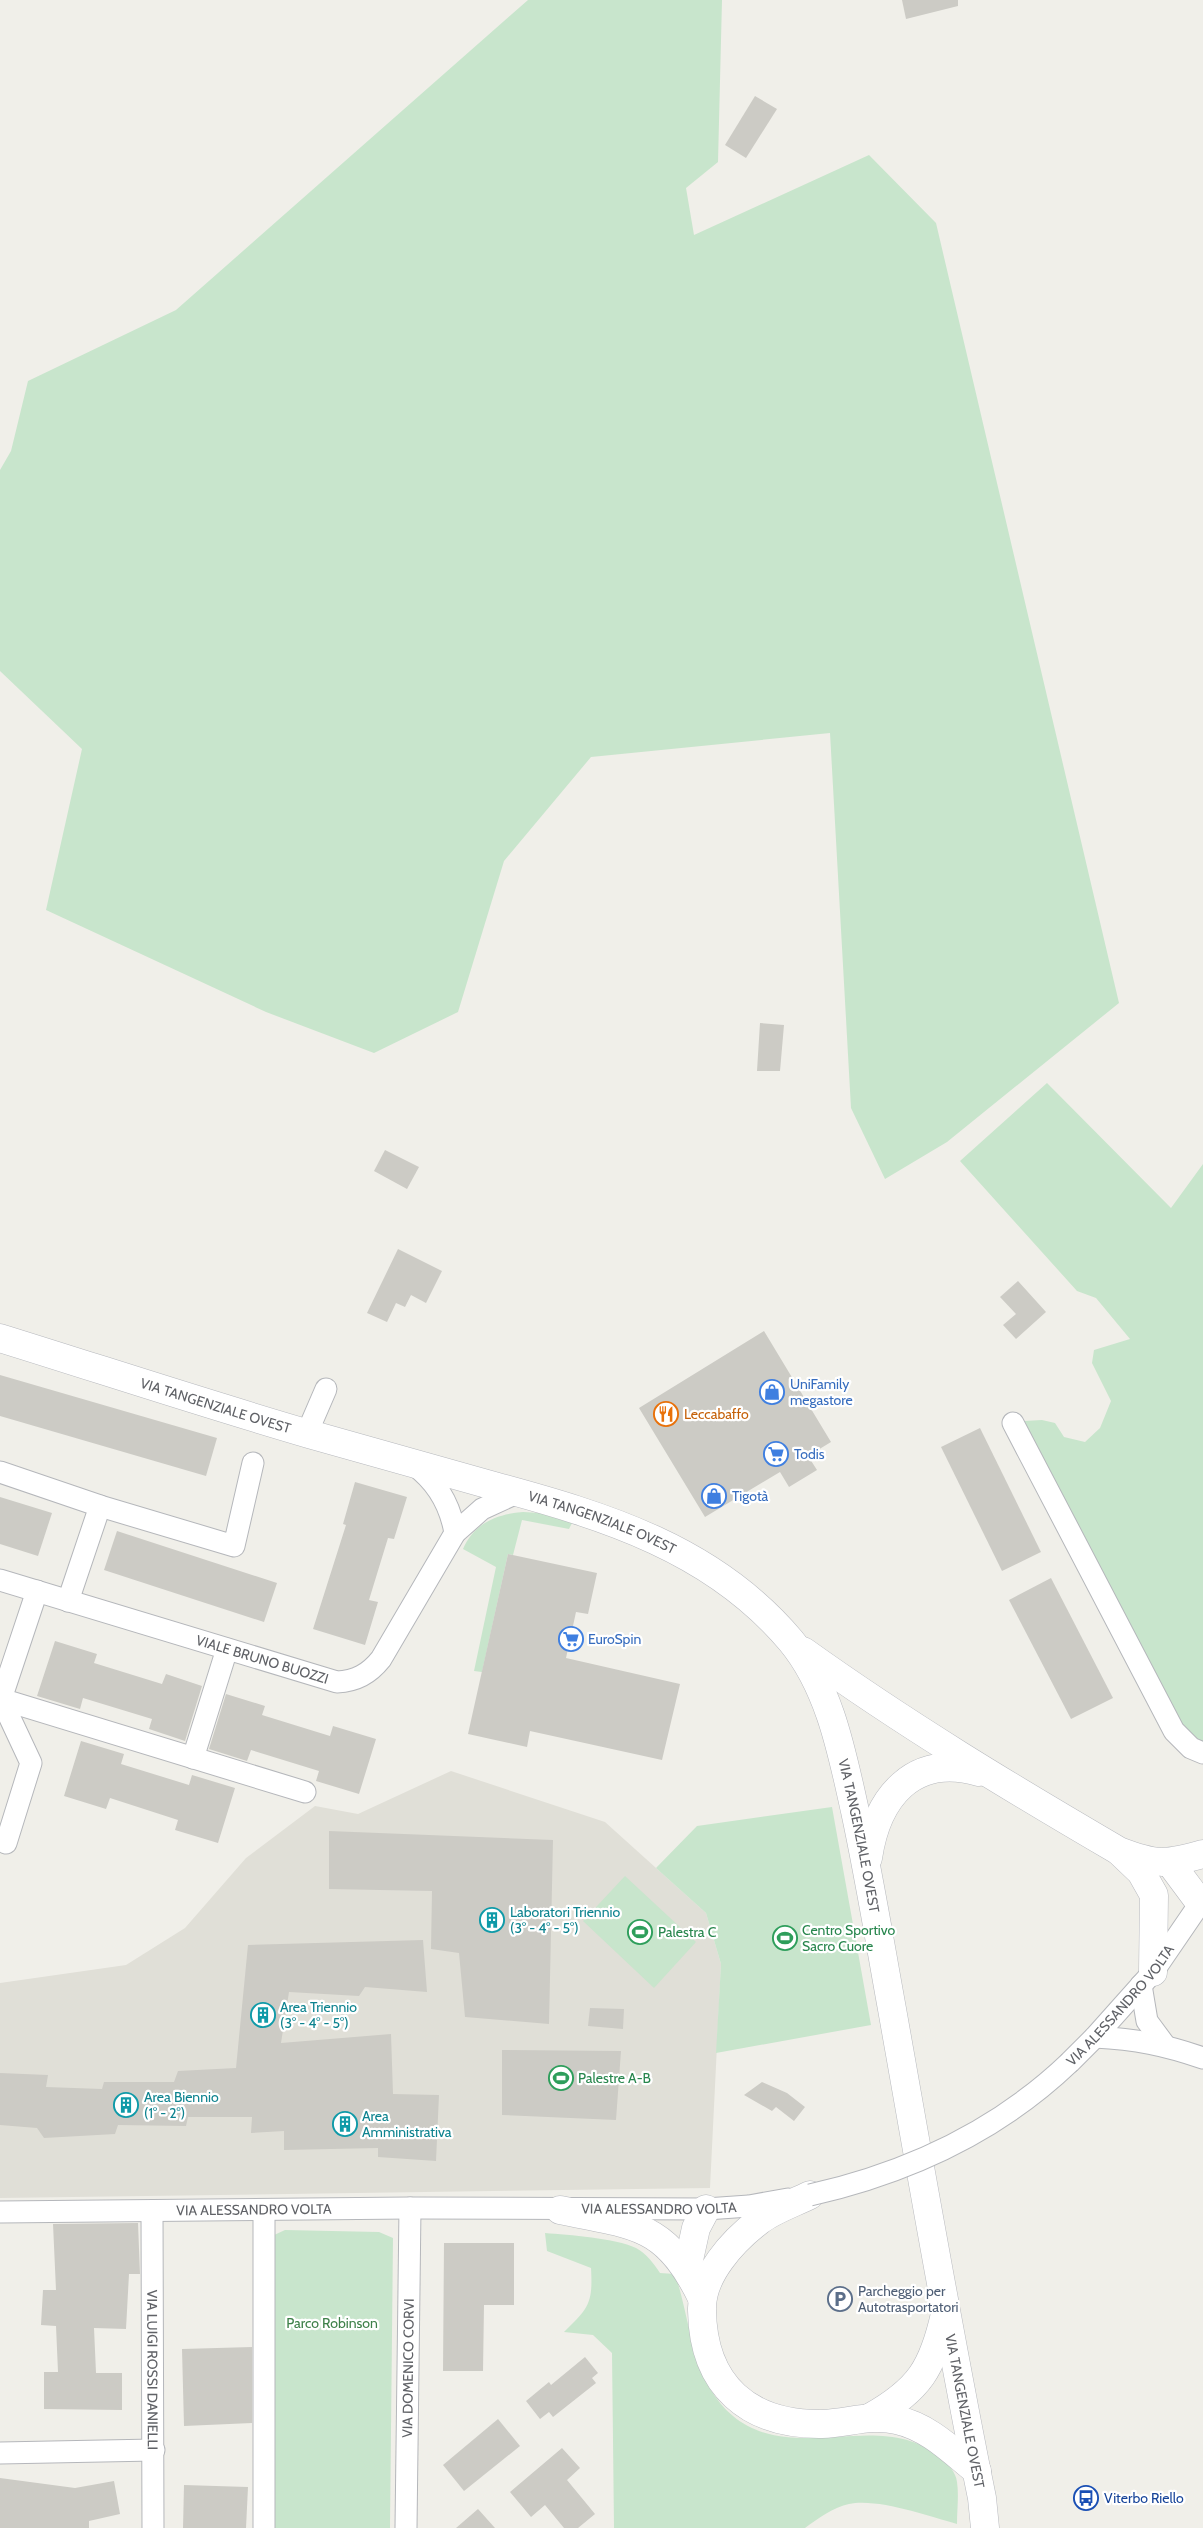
<svg xmlns="http://www.w3.org/2000/svg" width="1203" height="2528" font-family="Cabin,sans-serif">
	<style>
		.education { fill: #e0dfd7 }
		.green { fill: #c8e5cc }
		.building { fill: #cccbc5 }
		.lines { fill: none; stroke-linecap: round; stroke-linejoin: round }
		.street-casing { stroke: #b5b7bb; stroke-width: 23 }
		.secondary-casing { stroke: #b7b9be; stroke-width: 29 }
		.street { stroke: #fff; stroke-width: 21 }
		.secondary { stroke: #fff; stroke-width: 28 }
		.street-bridge-casing { stroke: #b5b7bb; stroke-width: 23; stroke-linecap: butt }
		.street-bridge { stroke: #fff; stroke-width: 21 }
		.labels { text-anchor: middle; dominant-baseline: central; stroke-width: 4.5; stroke-linejoin: round; paint-order: stroke }
		.shop-label { font-size: 14px; fill: #366cbe; stroke: #fff; text-anchor: start }
		.street-label { font-size: 14px; fill: #606267; stroke: #fff }
		.food-label { font-size: 14px; fill: #c56008; stroke: #fff; text-anchor: start }
		.culture-label { font-size: 14px; fill: #0d838f; stroke: #fff; text-anchor: start }
		.leisure-label { font-size: 14px; fill: #27864d; stroke: #fff; text-anchor: start }
		.service-label { font-size: 14px; fill: #4e5e75; stroke: #fff; text-anchor: start }
		.park-label { font-size: 14px; fill: #3e8049; stroke: #fff }
		.transit-label { font-size: 14px; fill: #164399; stroke: #fff; text-anchor: start }
	</style>
	<rect width="100%" height="100%" fill="#f0efe9"/>
	<polygon class="education" points="451,1771 605,1822 706,1913 721,1964 710,2188 0,2198 0,1983 126,1965 185,1928 246,1858 315,1806 358,1814"/>
	<g class="green">
		<polygon points="528,0 722,0 718,162 686,188 694,235 869,155 936,223 1119,1003 947,1142 885,1179 851,1108 830,733 591,757 504,861 458,1012 374,1053 266,1012 46,910 82,749 0,671 0,470 11,451 28,381 176,310"/>
		<polygon points="1047,1083 1171,1208 1203,1164 1203,1744 1181,1726 1024,1421 1042,1420 1055,1423 1064,1437 1085,1442 1100,1428 1111,1401 1092,1363 1094,1350 1130,1339 1096,1298 1077,1291 960,1161"/>
		<path d="M523,1512L540,1513L572,1523L569,1529L522,1520L513,1555L508,1554L482,1672L474,1671L496,1567L463,1549C474,1523 497,1514 523,1512Z"/>
		<polygon points="832,1807 871,2025 716,2053 721,1964 706,1913 656,1868 697,1826"/>
		<polygon points="625,1876 696,1942 654,1988 583,1921"/>
		<polygon points="285,2230 379,2232 393,2238 390,2528 272,2528 272,2236"/>
		<path d="M545,2233C569,2235 615,2238 636,2248C646,2253 654,2264 660,2273L675,2274C691,2321 692,2382 733,2416C747,2428 768,2436 786,2437C836,2443 898,2420 940,2458C948,2464 956,2472 957,2482C959,2495 957,2510 957,2524C928,2516 878,2498 849,2504C834,2507 817,2519 805,2528H614L612,2353L593,2335L564,2332C589,2308 593,2303 591,2268L547,2251Z"/>
	</g>
	<g class="building">
		<polygon points="902,0 958,0 958,6 906,19"/>
		<polygon points="755,96 777,109 746,158 725,145"/>
		<polygon points="760,1023 784,1025 780,1071 757,1071"/>
		<polygon points="385,1150 419,1167 407,1189 374,1171"/>
		<polygon points="398,1249 442,1271 426,1303 411,1295 405,1307 396,1303 387,1322 367,1313"/>
		<polygon points="1018,1281 1046,1312 1016,1339 1003,1325 1016,1314 1000,1297"/>
		<polygon points="764,1331 831,1442 808,1456 817,1470 789,1487 780,1472 705,1517 639,1408"/>
		<polygon points="0,1375 217,1438 206,1476 0,1416"/>
		<polygon points="980,1428 1041,1552 1002,1571 941,1447"/>
		<polygon points="355,1482 407,1497 394,1539 388,1538 369,1600 378,1602 365,1645 313,1629 346,1525 343,1524"/>
		<polygon points="0,1497 52,1513 38,1556 0,1544"/>
		<polygon points="117,1531 277,1583 264,1622 104,1570"/>
		<polygon points="508,1554 597,1573 588,1614 576,1612 566,1658 680,1684 662,1760 530,1731 527,1747 468,1734"/>
		<polygon points="1051,1578 1113,1698 1071,1719 1009,1600"/>
		<polygon points="55,1641 97,1654 94,1663 162,1684 166,1674 202,1686 185,1741 149,1729 152,1719 83,1698 80,1709 37,1696"/>
		<polygon points="226,1694 265,1706 262,1715 330,1736 333,1726 376,1739 359,1794 316,1781 319,1771 251,1750 247,1761 209,1749"/>
		<polygon points="81,1741 124,1754 121,1764 189,1785 192,1775 235,1788 218,1843 175,1830 178,1820 110,1798 106,1809 64,1796"/>
		<polygon points="329,1831 553,1840 549,2024 465,2017 459,1953 431,1949 432,1891 329,1889"/>
		<polygon points="423,1940 427,1992 365,1987 359,1996 289,1992 281,2043 391,2034 393,2094 439,2095 436,2161 378,2157 378,2148 284,2150 284,2131 251,2133 252,2117 188,2117 186,2126 118,2125 115,2134 44,2138 37,2128 0,2125 0,2073 48,2075 46,2087 102,2089 104,2082 174,2082 178,2071 236,2068 248,1945"/>
		<polygon points="590,2008 624,2009 623,2029 588,2026"/>
		<polygon points="502,2050 621,2051 616,2120 502,2115"/>
		<polygon points="762,2082 787,2093 805,2107 794,2121 776,2107 772,2111 744,2095"/>
		<polygon points="138,2223 140,2274 129,2274 126,2329 94,2328 96,2373 122,2373 122,2410 44,2409 44,2372 58,2372 56,2326 41,2325 43,2290 56,2290 53,2224"/>
		<polygon points="444,2243 514,2243 514,2305 484,2305 483,2371 443,2371"/>
		<polygon points="252,2347 252,2423 184,2426 182,2349"/>
		<polygon points="585,2357 598,2373 592,2378 596,2383 553,2417 549,2412 540,2419 526,2401 549,2382 551,2385"/>
		<polygon points="498,2419 520,2446 464,2491 443,2465"/>
		<polygon points="562,2448 580,2468 567,2480 595,2514 578,2528 564,2528 545,2505 531,2517 510,2492"/>
		<polygon points="0,2478 75,2488 114,2481 120,2514 89,2521 89,2528 0,2528"/>
		<polygon points="184,2485 248,2487 246,2528 183,2528"/>
		<polygon points="478,2509 495,2528 456,2528"/>
	</g>
	<g class="lines">
		<defs>
			<g id="street">
				<polyline points="1013,1423 1174,1731 1191,1748 1203,1753"/>
				<polyline points="307,1433 326,1389"/>
				<path d="M414,1465C437,1482 450,1504 455,1533"/>
				<polyline points="0,1472 100,1506 234,1546 253,1463"/>
				<path id="s1" d="M0,1580L337,1682C356,1681 369,1674 381,1659L455,1533L482,1509L519,1492"/>
				<polyline points="68,1601 100,1506"/>
				<polyline points="1,1699 305,1792"/>
				<polyline points="193,1758 227,1649"/>
				<polyline points="6,1843 31,1763 1,1699 37,1591"/>
				<polyline points="1141,1985 1147,2021 1164,2044"/>
				<path d="M1095,2037C1136,2039 1165,2045 1203,2058"/>
				<path id="s2" d="M1070,2062L1095,2037L1153,1972L1203,1899"/>
				<path id="s3" d="M152,2211L153,2528"/>
				<path id="s4" d="M0,2212L410,2208L706,2209L749,2206L788,2199"/>
				<polyline points="0,2453 154,2450"/>
				<polyline points="264,2528 264,2211"/>
				<path id="s5" d="M406,2528L410,2208"/>
			</g>
			<g id="secondary">
				<path id="s6" d="M0,1338C103,1370 206,1404 309,1434C371,1452 432,1468 494,1486C605,1516 714,1549 791,1641C830,1688 842,1753 855,1811C869,1876 880,1943 892,2009C921,2172 949,2336 982,2498L985,2528"/>
				<path d="M803,1651C905,1724 1011,1788 1119,1851C1156,1865 1165,1865 1203,1854"/>
				<polyline points="1120,1852 1141,1872 1154,1895 1153,1972"/>
				<path d="M868,1858C877,1797 913,1753 979,1772"/>
				<polyline points="1171,1864 1200,1903"/>
				<path d="M810,2195C794,2203 773,2210 759,2221C733,2241 701,2275 702,2310C703,2386 749,2425 822,2424C849,2423 871,2414 897,2420C929,2427 952,2451 977,2471"/>
				<path d="M560,2210C635,2226 665,2222 702,2298"/>
				<polyline points="687,2269 696,2228 706,2209"/>
				<path d="M871,2417C919,2390 933,2368 945,2314"/>
			</g>
		</defs>
		<use href="#street" class="street-casing"/>
		<use href="#secondary" class="secondary-casing"/>
		<use href="#street" class="street"/>
		<use href="#secondary" class="secondary"/>
		<defs>
			<path id="street-bridge" d="M810,2195C907,2173 998,2131 1070,2062"/>
		</defs>
		<use href="#street-bridge" class="street-bridge-casing"/>
		<use href="#street-bridge" class="street-bridge"/>
	</g>
	<defs>
		<symbol id="shop-ring" viewBox="-11 -11 22 22"><circle r="9.5" fill="#fff" stroke="#3f7fe0" stroke-width="1.5"/><path d="M-5-2.5h2.3a2.7 3.5 0 0 1 5.4 0H5L5.5 6h-11ZM-1.5-2.5h3a1.5 2.3 0 0 0-3 0Z" fill="#3f7fe0"/></symbol>
		<symbol id="restaurant-ring" viewBox="-11 -11 22 22"><circle r="9.5" fill="#fff" stroke="#e8710a" stroke-width="1.5"/><path d="M-5-6h1v4h1v-4h1v4h1v-4h1v5L-1.5 .5V6h-2V.5L-5-1ZM5-6V6H3V1.5H1.5Q1.5-4 5-6Z" fill="#e8710a"/></symbol>
		<symbol id="supermarket-ring" viewBox="-11 -11 22 22"><circle r="9.5" fill="#fff" stroke="#3f7fe0" stroke-width="1.5"/><path d="M-6-5.5h2.5l.6 2H6L4.5 2H-2.5L-4.4-4H-6ZM-1.5 3.2a1.3 1.3 0 1 0 .1 0ZM3 3.2a1.3 1.3 0 1 0 .1 0Z" fill="#3f7fe0"/></symbol>
		<symbol id="building-ring" viewBox="-11 -11 22 22"><circle r="9.5" fill="#fff" stroke="#0f9aa8" stroke-width="1.5"/><path d="M-4-6H4V6H1V3H-1V6H-4ZM-2.5-4.3h1.7v1.8h-1.7ZM.8-4.3h1.7v1.8H.8ZM-2.5-1h1.7V.8h-1.7ZM.8-1h1.7V.8H.8Z" fill="#0f9aa8"/></symbol>
		<symbol id="stadium-ring" viewBox="-11 -11 22 22"><circle r="9.5" fill="#fff" stroke="#2e9e5b" stroke-width="1.5"/><path d="M0-5a6.5 5 0 1 0 0 10a6.5 5 0 1 0 0-10ZM-3.5-1.8h7v3.6h-7Z" fill="#2e9e5b"/></symbol>
		<symbol id="parking-ring" viewBox="-11 -11 22 22"><circle r="9.5" fill="#fff" stroke="#5c6f8a" stroke-width="1.5"/><path d="M-3.5-5.5H1a3.5 3.5 0 0 1 0 7H-1V5.5H-3.5ZM-1-3.4V-.6H.8a1.4 1.4 0 0 0 0-2.8Z" fill="#5c6f8a"/></symbol>
		<symbol id="bus-ring" viewBox="-11 -11 22 22"><circle r="9.5" fill="#fff" stroke="#1a4fb4" stroke-width="1.5"/><path d="M-5-6H5V4H4V6H2V4H-2V6H-4V4H-5ZM-3.5-4V0h7V-4ZM-3.5 1.2v1.5H-2V1.2ZM2 1.2v1.5H3.5V1.2Z" fill="#1a4fb4"/></symbol>
	</defs>
	<g fill-rule="evenodd">
		<use href="#shop-ring" x="758" y="1378" width="28" height="28"/>
		<use href="#restaurant-ring" x="652" y="1400" width="28" height="28"/>
		<use href="#supermarket-ring" x="762" y="1440" width="28" height="28"/>
		<use href="#shop-ring" x="700" y="1482" width="28" height="28"/>
		<use href="#supermarket-ring" x="557" y="1625" width="28" height="28"/>
		<use href="#building-ring" x="478" y="1906" width="28" height="28"/>
		<use href="#stadium-ring" x="626" y="1918" width="28" height="28"/>
		<use href="#stadium-ring" x="771" y="1924" width="28" height="28"/>
		<use href="#building-ring" x="249" y="2001" width="28" height="28"/>
		<use href="#stadium-ring" x="547" y="2064" width="28" height="28"/>
		<use href="#building-ring" x="112" y="2091" width="28" height="28"/>
		<use href="#building-ring" x="331" y="2110" width="28" height="28"/>
		<use href="#parking-ring" x="826" y="2285" width="28" height="28"/>
		<use href="#bus-ring" x="1072" y="2484" width="28" height="28"/>
	</g>
	<g class="labels">
		<g class="shop-label">
			<text x="790" y="1384">UniFamily<tspan x="790" dy="16">megastore</tspan></text>
			<text x="794" y="1454">Todis</text>
			<text x="732" y="1496">Tigotà</text>
			<text x="588" y="1639">EuroSpin</text>
		</g>
		<g class="street-label">
			<text stroke="none"><textPath href="#s6" startOffset="226">VIA TANGENZIALE OVEST</textPath></text>
			<text stroke="none"><textPath href="#s6" startOffset="630">VIA TANGENZIALE OVEST</textPath></text>
			<text stroke="none"><textPath href="#s1" startOffset="274">VIALE BRUNO BUOZZI</textPath></text>
			<text stroke="none"><textPath href="#s6" startOffset="1065">VIA TANGENZIALE OVEST</textPath></text>
			<text stroke="none"><textPath href="#s2" startOffset="76">VIA ALESSANDRO VOLTA</textPath></text>
			<text stroke="none"><textPath href="#s4" startOffset="659">VIA ALESSANDRO VOLTA</textPath></text>
			<text stroke="none"><textPath href="#s4" startOffset="254">VIA ALESSANDRO VOLTA</textPath></text>
			<text stroke="none"><textPath href="#s5" startOffset="160">VIA DOMENICO CORVI</textPath></text>
			<text stroke="none"><textPath href="#s3" startOffset="159">VIA LUIGI ROSSI DANIELLI</textPath></text>
			<text stroke="none"><textPath href="#s6" startOffset="1650">VIA TANGENZIALE OVEST</textPath></text>
		</g>
		<g class="food-label">
			<text x="684" y="1414">Leccabaffo</text>
		</g>
		<g class="culture-label">
			<text x="510" y="1912">Laboratori Triennio<tspan x="510" dy="16">(3° - 4° - 5°)</tspan></text>
			<text x="280" y="2007">Area Triennio<tspan x="280" dy="16">(3° - 4° - 5°)</tspan></text>
			<text x="144" y="2097">Area Biennio<tspan x="144" dy="16">(1° - 2°)</tspan></text>
			<text x="362" y="2116">Area<tspan x="362" dy="16">Amministrativa</tspan></text>
		</g>
		<g class="leisure-label">
			<text x="802" y="1930">Centro Sportivo<tspan x="802" dy="16">Sacro Cuore</tspan></text>
			<text x="658" y="1932">Palestra C</text>
			<text x="578" y="2078">Palestre A-B</text>
		</g>
		<g class="service-label">
			<text x="858" y="2291">Parcheggio per<tspan x="858" dy="16">Autotrasportatori</tspan></text>
		</g>
		<g class="park-label">
			<text x="332" y="2323">Parco Robinson</text>
		</g>
		<g class="transit-label">
			<text x="1104" y="2498">Viterbo Riello</text>
		</g>
	</g>
</svg>
